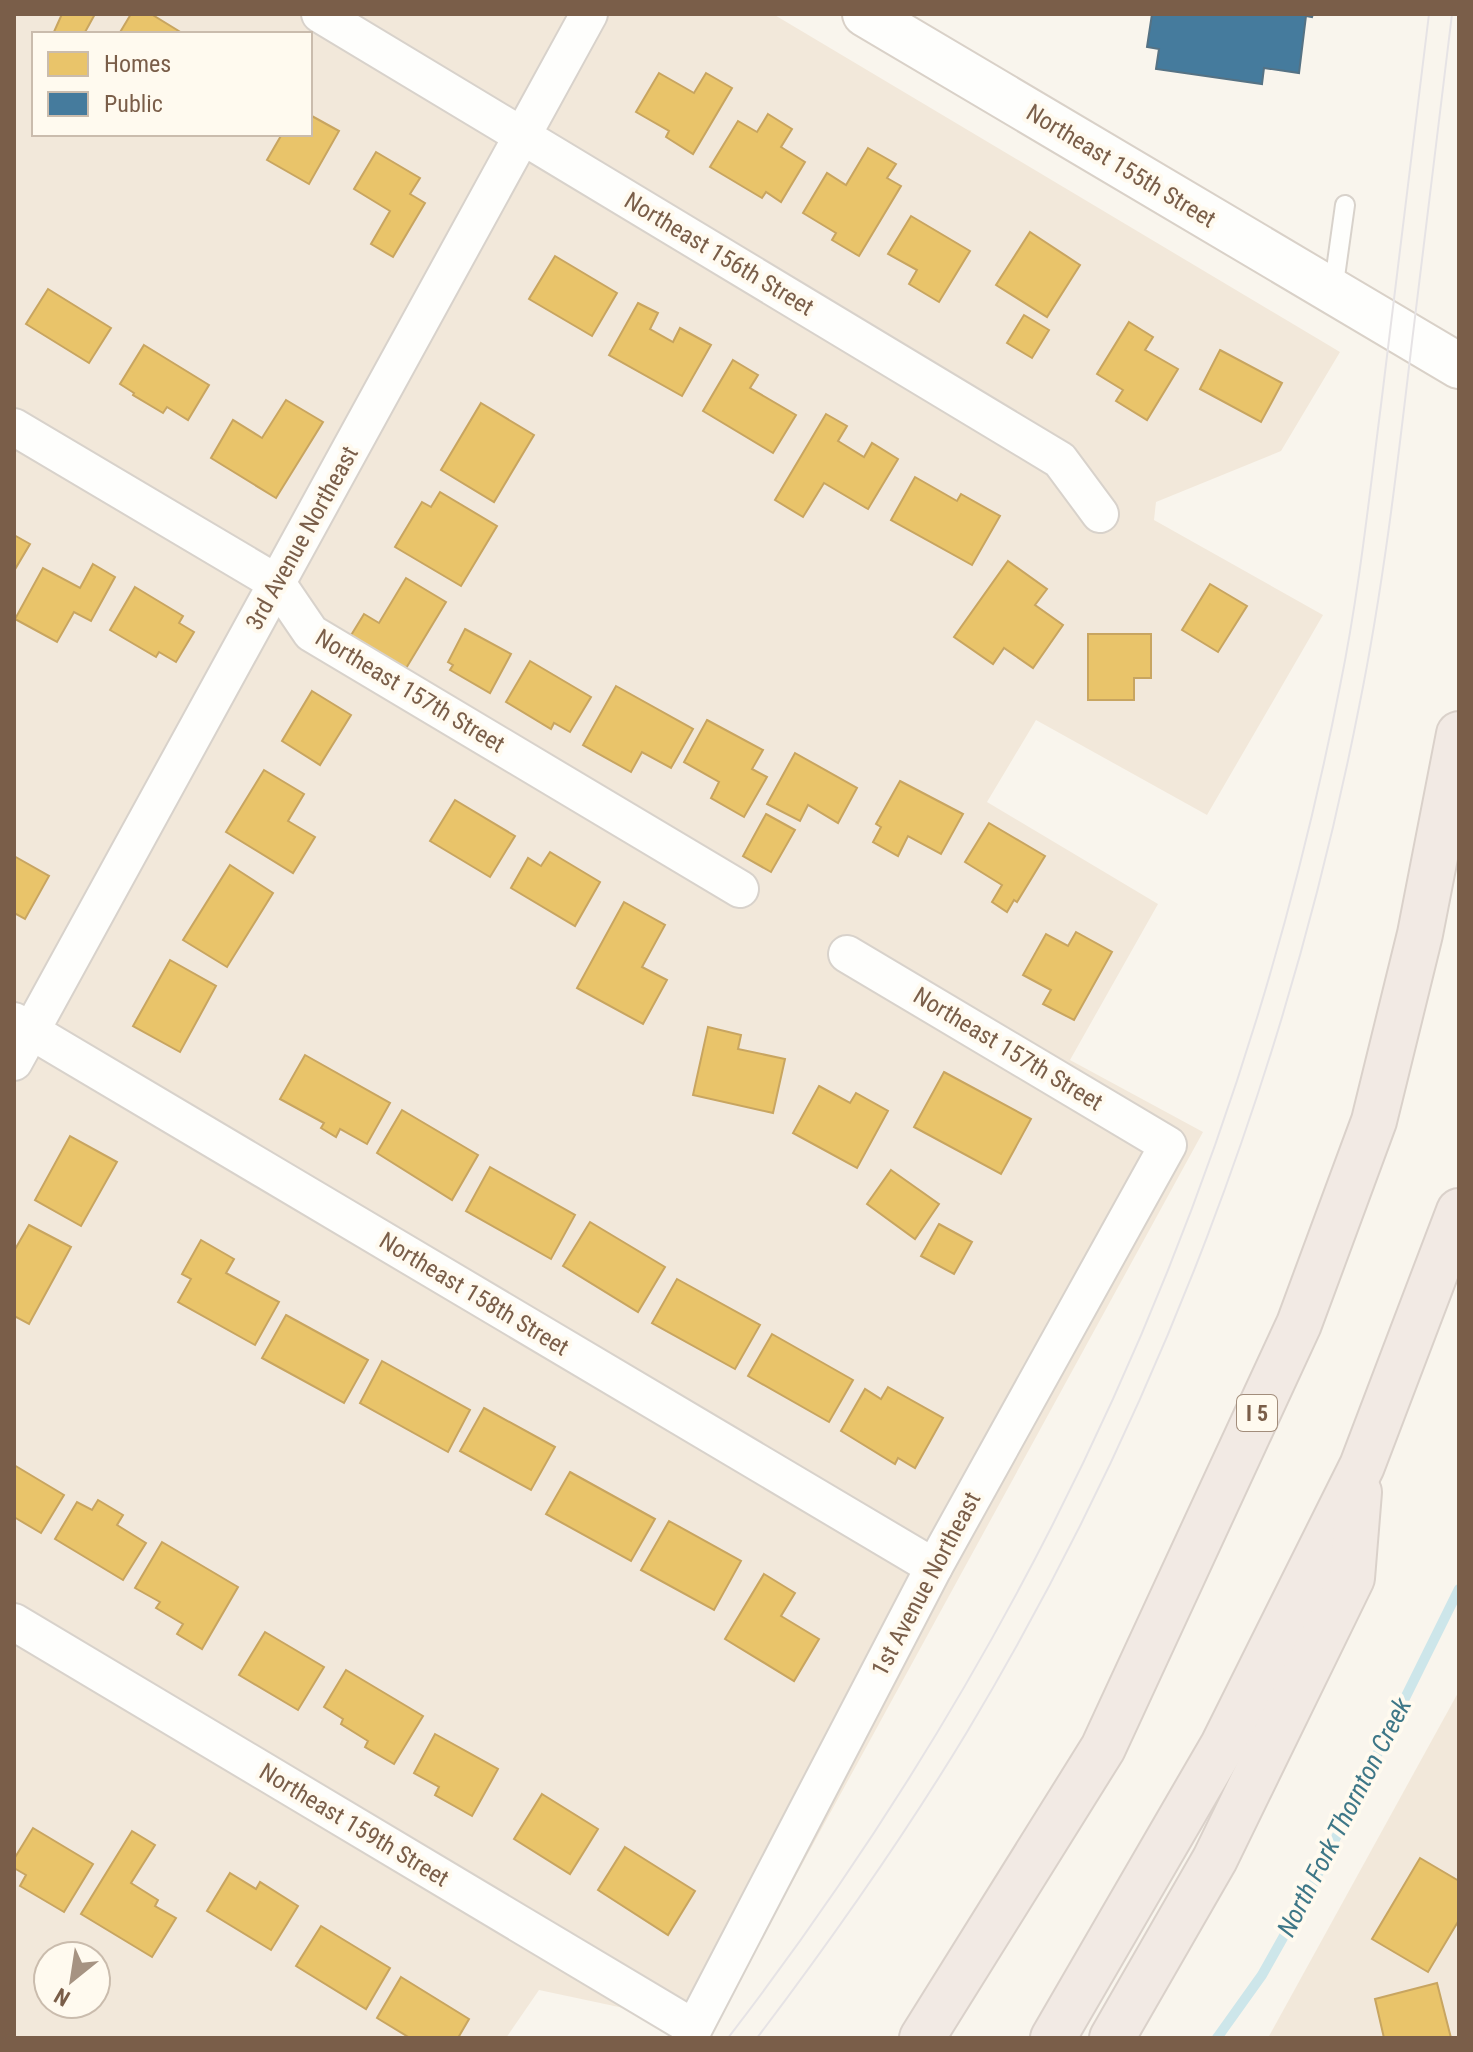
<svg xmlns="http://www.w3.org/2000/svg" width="1473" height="2052" font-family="'Roboto Condensed',sans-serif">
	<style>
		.residential { fill: #f2e8da; fill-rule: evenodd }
		.homes { fill: #e9c46a; stroke: #c8a560; stroke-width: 2 }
		.public { fill: #457b9d; stroke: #557284; stroke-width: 2 }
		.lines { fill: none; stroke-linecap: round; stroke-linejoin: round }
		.stream { stroke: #cde6ea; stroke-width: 10 }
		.lane-casing { stroke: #d8d2cb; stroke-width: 22 }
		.street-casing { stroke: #d8d2cb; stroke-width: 40 }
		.secondary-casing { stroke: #d9d1c8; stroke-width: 48 }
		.highway-casing { stroke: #dad1ca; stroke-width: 48 }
		.lane { stroke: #fefefc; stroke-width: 18 }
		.street { stroke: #fefefc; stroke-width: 36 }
		.secondary { stroke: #fefefc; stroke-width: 44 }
		.highway { stroke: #f2eae4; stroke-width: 44 }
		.tram { stroke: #e6e3e5; stroke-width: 2 }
		.labels { text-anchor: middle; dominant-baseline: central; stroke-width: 8; stroke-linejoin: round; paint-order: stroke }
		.shield { fill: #fffaef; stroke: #a28d7b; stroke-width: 2 }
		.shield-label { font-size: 22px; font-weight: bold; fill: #7a5e49 }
		.street-label { font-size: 24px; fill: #7a5e49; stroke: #fffaef }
		.water-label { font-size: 26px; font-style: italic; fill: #3e7787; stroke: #fffaef }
	</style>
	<rect width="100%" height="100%" fill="#f9f5ed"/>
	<g class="residential">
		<path d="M14,14H773L1340,352L1281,451L1156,502L1154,520L1323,615L1207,815L1036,720L987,802L1158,904L1070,1060L1203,1132L713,2027L539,1990L506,2038H14ZM34,34H310V134H34ZM48,1956H96V2004H48Z"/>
		<polygon points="1459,1691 1459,2038 1268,2038"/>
	</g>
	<g class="homes">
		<polygon points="62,14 95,14 84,34 53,34"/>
		<polygon points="131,14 151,14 182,33 119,34"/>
		<polygon points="659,73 694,93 706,73 732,88 693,154 666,137 669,131 636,112"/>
		<polygon points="768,114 792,129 781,147 805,162 781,202 766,192 762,198 710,167 738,121 757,132"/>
		<polygon points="310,115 339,131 309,184 267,160 282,134 310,134"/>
		<polygon points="868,148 896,164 887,178 901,186 859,256 832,240 836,233 803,213 827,173 846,185"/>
		<polygon points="376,152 420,178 410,194 425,203 393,257 371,244 390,211 354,189"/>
		<polygon points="911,216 970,251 939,302 909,284 917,270 888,254"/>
		<polygon points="1030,232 1080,265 1047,317 996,285"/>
		<polygon points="555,256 617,293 592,336 529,299"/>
		<polygon points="48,289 111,328 89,363 26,324"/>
		<polygon points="638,303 658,313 650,329 673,342 680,328 711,345 682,396 609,355"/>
		<polygon points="1024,315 1049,330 1032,358 1007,343"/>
		<polygon points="1129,322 1153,337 1145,350 1178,369 1147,420 1116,401 1123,390 1097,374"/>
		<polygon points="144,345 209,385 188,420 167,407 163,413 133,395 134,393 120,384"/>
		<polygon points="1220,350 1282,383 1261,422 1200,389"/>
		<polygon points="733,360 758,375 750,388 796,415 773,453 703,411"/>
		<polygon points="286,400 323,422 276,498 211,458 233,420 262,438"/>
		<polygon points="481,403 534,435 494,502 441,470"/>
		<polygon points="826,414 847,426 838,441 864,457 872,443 898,459 868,509 824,483 803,517 775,500"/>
		<polygon points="915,477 957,501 961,494 1000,516 972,565 891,520"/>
		<polygon points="440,492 497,526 461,586 395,547 422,502 431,507"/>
		<polygon points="14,535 30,544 14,571"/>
		<polygon points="1008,561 1047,589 1035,605 1063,625 1033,668 1004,648 993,664 954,637"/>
		<polygon points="93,564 115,577 91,621 74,612 57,642 15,619 43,568 80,588"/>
		<polygon points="406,578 446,602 405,670 350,637 364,614 379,623"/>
		<polygon points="1210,584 1247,606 1218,652 1182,630"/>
		<polygon points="135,587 183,616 179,623 194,632 176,662 159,652 156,657 110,630"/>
		<polygon points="465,629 511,654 490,693 450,670 453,665 448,662"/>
		<polygon points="1088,634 1151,634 1151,678 1134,678 1134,700 1088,700"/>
		<polygon points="530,661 591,697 570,732 554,723 551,729 506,702"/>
		<polygon points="616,686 693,729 671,768 642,752 631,772 583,745"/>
		<polygon points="312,691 351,715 320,765 282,741"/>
		<polygon points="707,720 763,750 752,769 767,777 744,817 711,798 719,782 684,762"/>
		<polygon points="795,753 857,788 838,823 808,805 800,821 767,804"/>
		<polygon points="264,770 304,794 288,821 315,837 293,873 226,832"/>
		<polygon points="900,781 963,814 941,854 908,836 898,856 873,842 881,827 876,824"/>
		<polygon points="455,800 515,836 490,877 430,841"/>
		<polygon points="766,814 795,830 771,872 743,856"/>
		<polygon points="989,823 1045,856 1017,902 1014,900 1007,912 992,902 1002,885 965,862"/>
		<polygon points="550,852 600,882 575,926 511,888 528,858 541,866"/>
		<polygon points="14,856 49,876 25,919 14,913"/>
		<polygon points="230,865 273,893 227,967 183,940"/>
		<polygon points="624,902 665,925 642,967 667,980 643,1024 577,988"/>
		<polygon points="1076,932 1112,952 1074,1020 1043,1004 1051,990 1023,975 1046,934 1068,946"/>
		<polygon points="170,960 216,986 180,1052 133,1026"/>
		<polygon points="708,1027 741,1035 738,1049 785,1059 773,1113 693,1095"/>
		<polygon points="305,1055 390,1103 367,1144 340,1129 336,1137 321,1128 324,1123 280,1099"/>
		<polygon points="944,1072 1031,1119 1001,1174 914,1127"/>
		<polygon points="819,1086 850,1103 856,1093 888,1111 857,1168 793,1133"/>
		<polygon points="402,1110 478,1155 452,1200 377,1153"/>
		<polygon points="70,1136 117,1162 81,1226 35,1200"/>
		<polygon points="490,1167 575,1215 551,1259 466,1211"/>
		<polygon points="891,1170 939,1204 915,1239 867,1204"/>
		<polygon points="590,1222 665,1267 638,1312 563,1266"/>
		<polygon points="939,1224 972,1242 954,1274 921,1256"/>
		<polygon points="29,1225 71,1247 29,1324 14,1316 14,1251"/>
		<polygon points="201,1240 234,1259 226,1273 279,1302 255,1345 178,1302 191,1279 182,1274"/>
		<polygon points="677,1279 760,1325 735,1369 652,1323"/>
		<polygon points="286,1315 368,1360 344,1403 262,1358"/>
		<polygon points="772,1334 853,1380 829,1422 748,1376"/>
		<polygon points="382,1361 470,1410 448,1452 360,1403"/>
		<polygon points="888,1387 943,1418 915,1468 898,1458 895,1464 841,1431 865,1389 881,1399"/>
		<polygon points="484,1408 555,1447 531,1490 460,1451"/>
		<polygon points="14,1465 64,1495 41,1533 14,1517"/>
		<polygon points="570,1472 655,1519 631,1561 546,1514"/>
		<polygon points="98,1500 123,1515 117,1525 146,1543 123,1580 55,1539 77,1502 92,1510"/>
		<polygon points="669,1521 741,1561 714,1610 641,1570"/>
		<polygon points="162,1542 238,1587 202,1649 177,1634 183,1624 156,1608 160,1602 135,1588"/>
		<polygon points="764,1574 795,1593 781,1616 819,1639 794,1681 725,1639"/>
		<polygon points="265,1632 324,1667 298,1710 239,1675"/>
		<polygon points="346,1670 423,1716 394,1764 365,1747 368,1741 341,1724 343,1719 324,1707"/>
		<polygon points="435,1734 498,1769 472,1816 435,1795 439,1787 414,1773"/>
		<polygon points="542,1794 598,1829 570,1874 514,1839"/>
		<polygon points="33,1828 93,1864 64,1912 20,1886 26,1875 14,1868 14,1859"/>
		<polygon points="132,1831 155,1845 131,1883 158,1900 155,1906 176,1918 152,1957 81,1914"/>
		<polygon points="625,1847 695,1891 668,1935 598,1890"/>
		<polygon points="1420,1858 1459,1881 1459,1920 1428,1972 1372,1939"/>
		<polygon points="230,1873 256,1889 260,1882 298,1906 271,1950 207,1911"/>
		<polygon points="321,1926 390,1968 366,2009 296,1966"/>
		<polygon points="401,1977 469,2019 458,2038 410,2038 377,2018"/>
		<polygon points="1437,1983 1451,2038 1384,2038 1375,1999"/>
	</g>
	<polygon class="public" points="1152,14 1313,14 1312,17 1306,16 1299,73 1264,68 1262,84 1156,69 1159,49 1147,47"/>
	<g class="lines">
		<polyline class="stream" points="1217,2038 1262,1975 1311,1888 1459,1589"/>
		<defs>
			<polyline id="lane" points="1333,291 1345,205"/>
			<g id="street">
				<polyline points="320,14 1060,460 1100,514"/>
				<polyline points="14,427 277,583 311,633 740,889"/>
				<polyline points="14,1021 934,1567"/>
				<polyline points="14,1062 589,14"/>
				<polyline points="14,1622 694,2028 934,1567 1168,1145 847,954"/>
			</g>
			<polyline id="secondary" points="865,14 1459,366"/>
			<g id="highway">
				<polyline points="922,2038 1103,1748 1299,1324 1374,1121 1420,934 1459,734"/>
				<polyline points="1053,2038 1223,1745 1362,1466 1459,1211"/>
				<polyline points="1112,2038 1215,1859 1352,1578 1359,1492"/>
			</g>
		</defs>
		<use href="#lane" class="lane-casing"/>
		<use href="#street" class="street-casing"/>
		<use href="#secondary" class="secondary-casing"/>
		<use href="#highway" class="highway-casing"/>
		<use href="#lane" class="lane"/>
		<use href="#street" class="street"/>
		<use href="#secondary" class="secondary"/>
		<use href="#highway" class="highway"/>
		<g class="tram">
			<path d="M728,2038C1038,1635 1242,1185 1340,686C1359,593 1369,498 1381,405C1397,274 1414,144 1429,14"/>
			<path d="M757,2038C832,1939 903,1838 967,1732C1156,1416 1288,1068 1359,707C1383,589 1397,469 1411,350C1424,238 1439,126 1452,14"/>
		</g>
	</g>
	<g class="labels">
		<rect class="shield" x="1237" y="1395" width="40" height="36" rx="6"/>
		<g class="shield-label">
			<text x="1257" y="1413">I 5</text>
		</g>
		<g class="street-label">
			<text transform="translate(1121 166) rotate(31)">Northeast 155th Street</text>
			<text transform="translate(719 254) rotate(31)">Northeast 156th Street</text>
			<text transform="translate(302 538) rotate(-61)">3rd Avenue Northeast</text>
			<text transform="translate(410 691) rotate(31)">Northeast 157th Street</text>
			<text transform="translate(1008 1049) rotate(31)">Northeast 157th Street</text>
			<text transform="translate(474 1294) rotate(31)">Northeast 158th Street</text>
			<text transform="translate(926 1584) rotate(-62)">1st Avenue Northeast</text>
			<text transform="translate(354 1825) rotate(31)">Northeast 159th Street</text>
		</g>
		<g class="water-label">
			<text transform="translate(1344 1817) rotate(-63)">North Fork Thornton Creek</text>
		</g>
	</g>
	<rect width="1473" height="2052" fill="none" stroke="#7a5e49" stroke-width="32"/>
	<rect x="32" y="32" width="280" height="104" fill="#fffaef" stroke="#cabcad" stroke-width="2"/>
	<rect x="48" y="52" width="40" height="24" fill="#e9c46a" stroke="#cabcad" stroke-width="2"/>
	<text x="104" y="72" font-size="24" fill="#7a5e49">Homes</text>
	<rect x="48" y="92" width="40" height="24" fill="#457b9d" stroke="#cabcad" stroke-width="2"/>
	<text x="104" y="112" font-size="24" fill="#7a5e49">Public</text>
	<g transform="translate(72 1980) rotate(210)"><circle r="38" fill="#fffaef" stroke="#cabcad" stroke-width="2"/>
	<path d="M0-6L14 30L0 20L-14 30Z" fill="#a69382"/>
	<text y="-12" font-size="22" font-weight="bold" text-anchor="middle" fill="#7a5e49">N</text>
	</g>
</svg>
